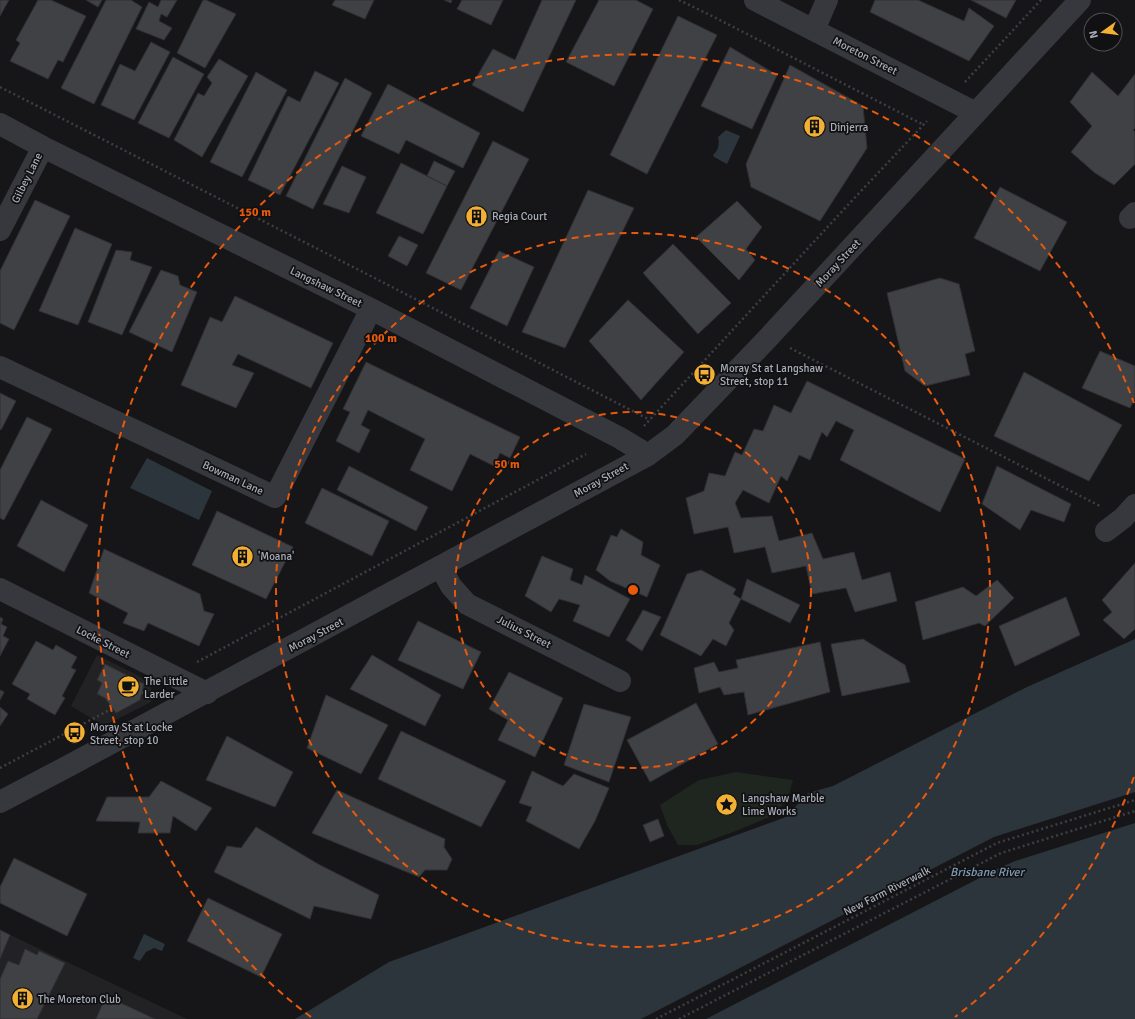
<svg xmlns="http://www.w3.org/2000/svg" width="1135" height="1019" font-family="Signika,sans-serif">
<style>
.built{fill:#222225}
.green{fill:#1e261f}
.water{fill:#2c353c}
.pier{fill:#161618}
.building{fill:#404145;stroke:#303034}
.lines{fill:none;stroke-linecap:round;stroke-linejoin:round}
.path{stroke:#3d3f44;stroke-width:2.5;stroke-dasharray:2 3;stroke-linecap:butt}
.minor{stroke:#37383d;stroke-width:22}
.ring{fill:none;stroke:#e8590c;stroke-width:2;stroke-dasharray:7 5}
.labels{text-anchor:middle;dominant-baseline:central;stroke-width:3.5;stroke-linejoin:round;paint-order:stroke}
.street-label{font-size:11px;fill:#a8adb8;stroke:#111113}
.poi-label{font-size:11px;fill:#a8adb8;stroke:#111113;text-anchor:start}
.water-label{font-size:12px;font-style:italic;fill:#7f9bb3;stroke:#111113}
.centre{fill:#e8590c;stroke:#111113;stroke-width:2}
.ring-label{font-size:12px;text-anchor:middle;font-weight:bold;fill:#e8590c;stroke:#111113;stroke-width:3.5;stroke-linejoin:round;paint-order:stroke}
</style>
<rect width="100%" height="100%" fill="#161618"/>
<!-- built -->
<path class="built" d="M97,655l54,27v20l-47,24 -33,-20z
M0,930l187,89h-187z"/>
<!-- green -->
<path class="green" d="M736,772l57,8 -5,18 -14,17 -38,16 -39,14h-19l-11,-20 -7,-20 39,-25z"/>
<!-- water -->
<path class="water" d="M726,130l14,6 -13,28 -13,-7 -1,-2c5,-4 7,-12 5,-18z
M147,458l65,33 -13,29 -69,-32z
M1135,639v380h-840l94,-57 397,-145 22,-24 25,-7 194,-99z
M144,934l21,10 -3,7 -8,-3 -8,4 -6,9 -7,-3z"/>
<!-- pier -->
<path class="pier" d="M1135,792v31l-120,38 -18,8 -291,150h-65l353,-182z"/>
<!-- building -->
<path class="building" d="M0,0h9l-9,16z
M38,0h13l35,16 -23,46 -5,-2 -10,19 -38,-18 10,-18 -4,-3z
M86,0h16l-4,7z
M106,0h25l11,7 -48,97 -33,-16z
M161,0h16l-10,17 -6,-3 -2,7 13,7 -8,12 -28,-11 13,-27 9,5z
M203,0h3l30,14 -31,54 -28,-15z
M335,0h39l-9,19 -33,-14z
M444,0h8l-1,3z
M462,0h41l-12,25 -34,-16z
M542,0h34l-53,112 -51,-27 21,-36 22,11z
M599,0h37l17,9 -39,77 -48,-24z
M875,0h43l46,21 5,-13 25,18 -25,35 -99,-49z
M971,0h45l-10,18z
M678,16l39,19 -70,139 -37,-19z
M151,42l19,10 -36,68 -33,-15 19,-41 15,7z
M730,47l47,28 -25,54 -51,-23z
M173,57l31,17 -35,64 -31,-15z
M219,59l29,17 -46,81 -28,-17 24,-47 6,3 8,-13 -5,-6z
M790,65l73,41 4,42 -47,73 -69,-34 -5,-23z
M315,71l24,12 -59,112 -32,-15 40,-84 12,6z
M256,72l31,18 -45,87 -32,-15z
M1092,72l26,24 17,-22v54l-2,2 2,2v32l-21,21 -19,-12 -24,-21 21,-26 -22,-24z
M345,78l27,15 -59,116 -27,-13z
M388,84l92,49 -17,35 -57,-28 -7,14 -38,-18z
M493,141l36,18 -68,131 -35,-17z
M434,161l21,10 -8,15 -20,-10z
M401,163l46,23 -24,48 -47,-21z
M342,166l24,11 -17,36 -26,-9z
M1000,187l67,35 -27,49 -66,-33z
M588,190l46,18 -69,140 -43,-16z
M35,200l35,16 -56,114 -14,-7v-52z
M737,201l25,26 -16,22 9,11 -16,20 -43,-43z
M75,228l37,16 -34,81 -39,-14z
M399,236l19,9 -11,21 -19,-10z
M673,244l58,59 -33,31 -55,-61z
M116,250l16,2 -2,8 22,7 -30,68 -34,-13z
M499,251l35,16 -27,59 -37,-18z
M161,270l17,6 2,9 17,7 -25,60 -43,-20z
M940,278l19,6 16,67 -10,3 5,21 -45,11 -20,-15 -18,-78z
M235,296l98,47 -22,45 -73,-34 -6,11 22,8 -18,35 -55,-23 29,-68 12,5z
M628,300l56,52 -43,48 -52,-59z
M1100,351l35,15v32l-5,10 -48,-20z
M366,362l154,75 -10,21 -10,-5 -6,13 -24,-12 -18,37 -42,-21 15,-31 -57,-29 -7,15 9,5 -11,23 -23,-12 14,-29 -7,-3z
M1024,372l98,53 -33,56 -95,-45z
M807,381l158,78 -25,53 -100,-52 14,-30 -18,-9 -9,16 -5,-5 -12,28 -11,-5 -12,26 -6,-5 -12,27 -26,-13 -8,13 6,15 31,-2 7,25 33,-8 11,26 31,-7 8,28 28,-8 7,29 -42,11 -9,-24 -34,6 -6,-28 -34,7 -7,-26 -31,6 -6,-26 -34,7 -8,-36 18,-7 5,-18 16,3 10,-24 7,3 12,-26 9,2 11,-26 17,8z
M0,393l16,8 -15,29 -1,-1z
M27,417l25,12 -48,91 -4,-2v-48z
M349,466l79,41 -12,24 -79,-41z
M997,466l74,38 -7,18 -33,-12 -11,20 -38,-26z
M322,488l67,33 -17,35 -67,-33z
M41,500l47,25 -24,47 -47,-26z
M217,511l76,36 -27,52 -74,-34z
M621,529l22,13 -2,13 19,10 -13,32 -37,-16 -14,-11 15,-35 6,2z
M104,549l96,45 4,17 10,3 -15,32 -51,-23 -4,8 -21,-8 5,-10 -39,-20z
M542,556l31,13 -3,11 12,5 3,-10 45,24 -21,38 -36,-16 7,-16 -21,-6 -8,13 -26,-16z
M1135,563v66l-11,10 -21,-19 9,-8 -10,-12z
M701,570l35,19 -3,5 8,5 -12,24 5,7 -8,16 -13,-7 -12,17 -41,-21 27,-61z
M747,579l53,26 -10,18 -49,-24z
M997,580l17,18 -29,28 -6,-3 -56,17 -8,-38 48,-15 13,9z
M1066,597l14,38 -65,31 -16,-40z
M643,610l18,7 -19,34 -16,-11z
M0,617l3,2 -2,5 6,3 -4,9 6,3 -9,17z
M418,621l63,31 -18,37 -65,-29z
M863,639l42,26 5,17 -68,14 -11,-52z
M36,641l17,9 3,-5 21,12 -6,11 5,2 -14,26 3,2 -10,17 -28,-16 3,-5 -18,-10z
M820,642l10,50 -82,23 -4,-23 -20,3 -4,-8 -21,6 -5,-25 20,-6 5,10 19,-4 -2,-8z
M372,655l69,40 -16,31 -75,-37z
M105,664l39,20 -4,16 -24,13 -11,-15 -8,-4 5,-11 -5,-3z
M509,672l54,26 -28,59 -37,-17 10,-20 -19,-11z
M0,690l4,2 -4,8z
M326,695l62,30 -27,49 -54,-26z
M696,703l22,41 -68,38 -23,-42z
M584,704l47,13 -22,65 -45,-17z
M0,707l8,7 -8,12z
M401,731l105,50 -25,46 -103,-48z
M227,736l66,36 -18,35 -69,-27z
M532,771l31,15 11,-12 35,14 -14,33 -16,28 -53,-28 6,-14 -13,-4z
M161,781l51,27 -16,23 -23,-15 -3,17h-32l2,-11 -44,-1 11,-24h42z
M337,790l108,49 -1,8 8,12 -5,11h-22l-6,7 -107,-44z
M658,819l6,17 -14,6 -7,-17z
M256,827l62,37 61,31 -8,24 -57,-13 -4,13 -96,-47 13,-26 14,2z
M14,858l73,36 -20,42 -67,-33v-16z
M208,898l74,36 -21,43 -74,-36z
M0,930l10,5 -10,24z
M25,949l12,6 2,-4 26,12 -28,56h-37v-40l8,-18 11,4z
M106,996l49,23h-59z"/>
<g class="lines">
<!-- path -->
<path class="path" d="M679,0l31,15 214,110
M965,82l76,-82
M0,87l357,182 293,151
M790,348l310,158
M644,426l202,-219 81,-86
M197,662l389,-208
M0,768l149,-79
M656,1019l341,-176 138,-43
M679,1019l322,-166 134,-42"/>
<!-- minor -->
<path class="minor" d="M755,0l221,113
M814,30l13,-30
M0,124l43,23 328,162 249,129 28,17
M1130,218l5,-5
M0,230l43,-83
M0,367l275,130 96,-188
M1106,531l17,-13 12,-13
M441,568l10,18 16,18 153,77
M0,589l207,104
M0,802c217,-114 433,-230 648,-347l27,-20 94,-98 311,-337"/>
</g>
<!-- distance rings -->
<g class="ring">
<circle cx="633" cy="590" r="178"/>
<circle cx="633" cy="590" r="357"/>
<path d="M1134 777A535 535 0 0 1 955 1017M311 1017A535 535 0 1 1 1134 403"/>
</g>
<!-- icons -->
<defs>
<symbol id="building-disc" viewBox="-11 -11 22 22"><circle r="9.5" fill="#f2b134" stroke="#111113"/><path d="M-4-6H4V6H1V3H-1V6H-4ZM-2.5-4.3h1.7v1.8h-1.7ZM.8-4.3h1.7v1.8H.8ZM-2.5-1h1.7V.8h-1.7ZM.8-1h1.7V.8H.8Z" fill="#111"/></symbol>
<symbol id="bus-disc" viewBox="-11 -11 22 22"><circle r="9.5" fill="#f2b134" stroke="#111113"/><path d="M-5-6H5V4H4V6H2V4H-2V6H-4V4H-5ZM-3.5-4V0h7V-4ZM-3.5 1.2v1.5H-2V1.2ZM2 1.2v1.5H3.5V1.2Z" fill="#111"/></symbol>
<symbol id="cafe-disc" viewBox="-11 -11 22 22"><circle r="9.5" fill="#f2b134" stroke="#111113"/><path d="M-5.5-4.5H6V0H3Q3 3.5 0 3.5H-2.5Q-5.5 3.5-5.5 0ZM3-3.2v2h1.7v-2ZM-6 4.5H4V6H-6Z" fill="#111"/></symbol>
<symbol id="sight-disc" viewBox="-11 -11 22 22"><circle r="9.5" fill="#f2b134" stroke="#111113"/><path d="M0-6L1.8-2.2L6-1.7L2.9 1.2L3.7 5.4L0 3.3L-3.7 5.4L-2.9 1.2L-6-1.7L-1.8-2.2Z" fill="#111"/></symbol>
</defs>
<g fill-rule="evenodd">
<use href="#building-disc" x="802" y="114" width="25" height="25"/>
<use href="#building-disc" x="464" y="204" width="25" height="25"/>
<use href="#bus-disc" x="692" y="362" width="25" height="25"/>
<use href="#building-disc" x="230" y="544" width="25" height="25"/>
<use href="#cafe-disc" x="116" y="674" width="25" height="25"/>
<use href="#bus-disc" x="62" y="720" width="25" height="25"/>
<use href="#sight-disc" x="714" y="792" width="25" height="25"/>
<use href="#building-disc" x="10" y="986" width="25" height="25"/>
</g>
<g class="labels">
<!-- street labels -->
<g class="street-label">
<text transform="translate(865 56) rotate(27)">Moreton Street</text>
<text transform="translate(27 178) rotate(-63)">Gilbey Lane</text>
<text transform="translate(838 263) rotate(-47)">Moray Street</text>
<text transform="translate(326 287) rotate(26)">Langshaw Street</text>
<text transform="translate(233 478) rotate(25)">Bowman Lane</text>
<text transform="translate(601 480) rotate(-29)">Moray Street</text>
<text transform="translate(524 632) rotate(27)">Julius Street</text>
<text transform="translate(316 635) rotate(-28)">Moray Street</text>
<text transform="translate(103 642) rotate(27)">Locke Street</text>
<text transform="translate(887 891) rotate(-27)">New Farm Riverwalk</text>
</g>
<!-- poi labels -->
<g class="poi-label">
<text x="830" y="127">Dinjerra</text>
<text x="492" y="216">Regia Court</text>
<text x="720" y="368">Moray St at Langshaw<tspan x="720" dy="13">Street, stop 11</tspan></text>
<text x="258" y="556">'Moana'</text>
<text x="144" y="681">The Little<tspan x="144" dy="13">Larder</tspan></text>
<text x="90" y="727">Moray St at Locke<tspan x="90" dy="13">Street, stop 10</tspan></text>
<text x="742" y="798">Langshaw Marble<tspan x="742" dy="13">Lime Works</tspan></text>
<text x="38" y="999">The Moreton Club</text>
</g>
<!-- water labels -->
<g class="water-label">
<text x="987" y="872">Brisbane River</text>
</g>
</g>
<circle cx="633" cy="590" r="6" class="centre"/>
<g class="ring-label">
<text x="255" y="216">150 m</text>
<text x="381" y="342">100 m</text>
<text x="507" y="468">50 m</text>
</g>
<!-- north arrow -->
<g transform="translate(1103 32) rotate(256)"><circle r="19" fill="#111113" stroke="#4d4f55"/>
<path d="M0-3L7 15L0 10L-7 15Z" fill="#f2b134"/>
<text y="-6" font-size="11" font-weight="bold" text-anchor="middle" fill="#a8adb8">N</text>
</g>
</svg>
